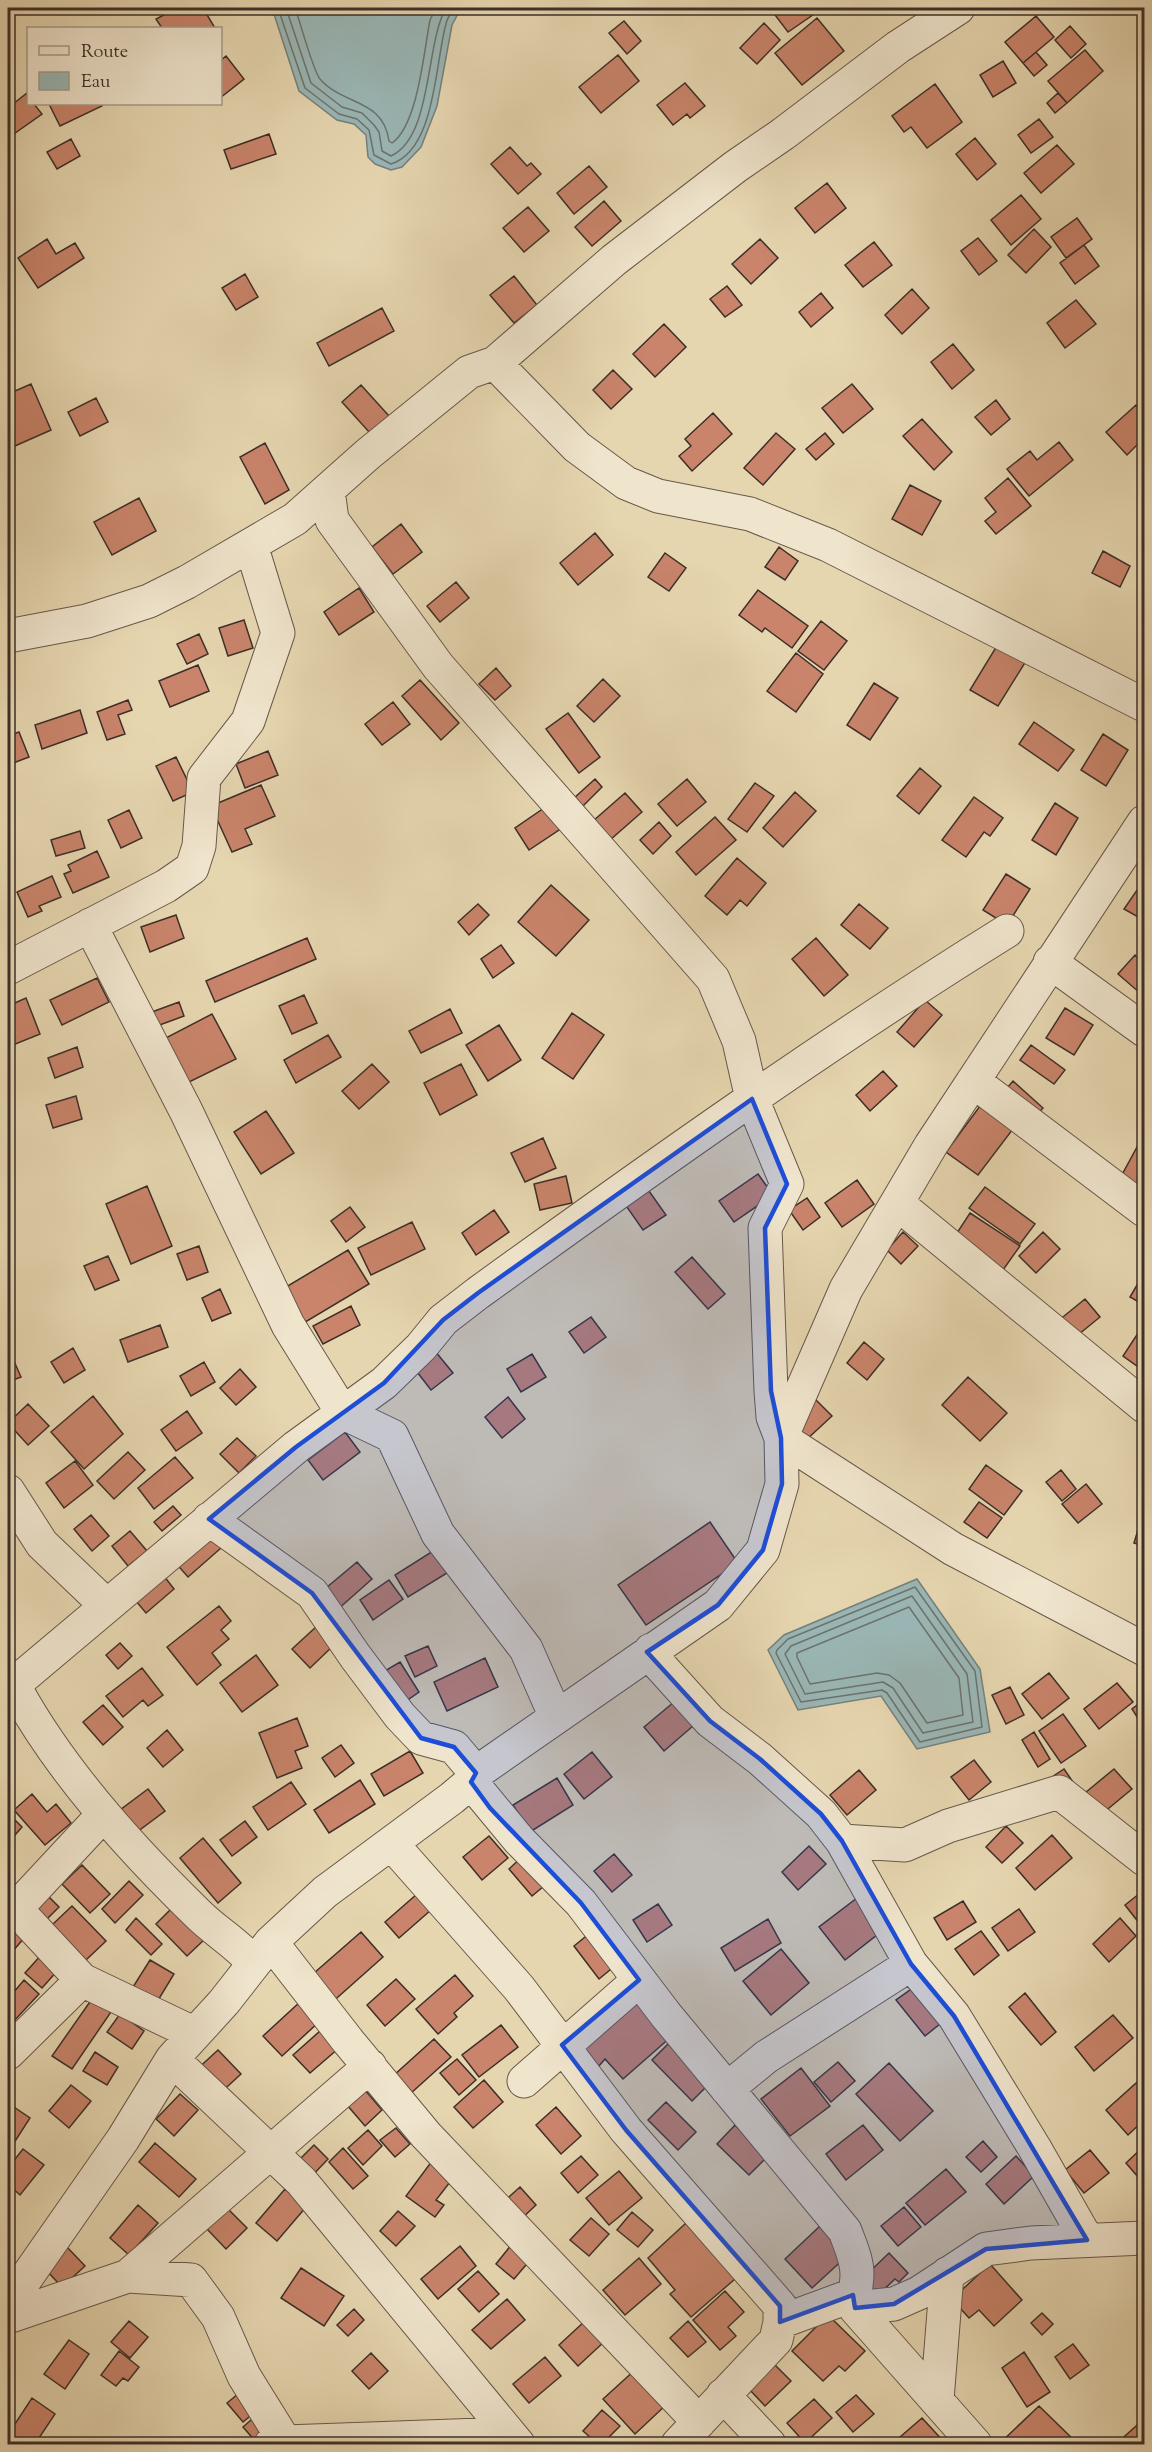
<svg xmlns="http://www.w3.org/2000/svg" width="1152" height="2452" font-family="'Sorts Mill Goudy',serif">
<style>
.water{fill:#9ab7b6;stroke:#75817d;stroke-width:1.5}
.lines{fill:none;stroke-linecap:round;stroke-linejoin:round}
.shore{stroke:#6c736f;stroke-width:1.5}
.building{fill:#c9846b;stroke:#3d2f28;stroke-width:1.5}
.minor-casing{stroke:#67594a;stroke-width:35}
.minor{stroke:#efe4cc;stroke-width:33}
.marked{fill:#1d4ed8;fill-opacity:0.2;stroke:#1d4ed8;stroke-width:4.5;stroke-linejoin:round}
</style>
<rect width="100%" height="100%" fill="#e6d6b0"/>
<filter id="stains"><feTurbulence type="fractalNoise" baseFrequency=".00333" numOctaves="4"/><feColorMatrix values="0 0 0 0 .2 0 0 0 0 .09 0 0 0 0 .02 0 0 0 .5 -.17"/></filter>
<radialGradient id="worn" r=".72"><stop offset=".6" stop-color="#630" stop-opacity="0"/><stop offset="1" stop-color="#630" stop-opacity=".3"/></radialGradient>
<!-- water -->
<path class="water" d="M272,8h189l-9,17 -15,81 -16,41 -19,20 -11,3 -16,-6 -7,-7 -2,-22 -12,-11 -17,-4 -38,-29z
M917,1579l63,90 10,63 -73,17 -36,-53 -83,14 -30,-60 16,-15z"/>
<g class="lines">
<!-- shore -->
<path class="shore" d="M278,8l27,80 34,26 18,5 12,11 5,25 17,9c45,-14 44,-102 55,-140 1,-6 5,-11 8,-16
M286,8l25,75 31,24 20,6 12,12 5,7 3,19 9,5c42,-20 34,-112 55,-148
M295,8c5,13 18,63 25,71 23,27 63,19 69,62l3,2c26,-18 32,-93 38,-123l6,-12
M915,1587l60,84 7,56 -62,15 -33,-49 -5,-3 -81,12 -25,-49 1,-3 11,-11z
M912,1596l55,78 6,48 -50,11 -30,-45 -10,-6 -78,12 -20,-40 6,-8z
M909,1607l50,71 4,37 -36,8 -27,-40 -11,-8 -12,-2 -67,11 -13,-27v-4z"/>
</g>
<!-- building -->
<path class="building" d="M177,8h26l12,20h-53l-6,-9z
M777,8h46l-35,24 -16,-21z
M1036,16l18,21 -31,26 -18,-21z
M817,18l27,33 -42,34 -27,-32z
M624,21l17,20 -14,13 -18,-21z
M764,23l16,17 -23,24 -17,-16z
M1070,26l16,18 -15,14 -16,-18z
M1085,50l18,21 -36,32 -19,-22z
M1036,52l11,13 -13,11 -11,-13z
M618,55l21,26 -38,32 -22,-26z
M226,56l18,23 -24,19v-37z
M1003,61l13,22 -23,14 -13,-22z
M685,83l20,23 -15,12 -3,-4 -14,11 -16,-20z
M935,84l27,38 -35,26 -16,-21 -7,5 -12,-16z
M27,93l1,11h6l8,10 -31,22 -3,-6v-22z
M1058,93l9,10 -12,10 -8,-10z
M49,104h52l1,2 -42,20z
M1039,119l14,18 -22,16 -13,-18z
M269,134l7,20 -45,15 -7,-19z
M975,138l21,26 -19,16 -21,-26z
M71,139l9,17 -23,13 -10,-17z
M1057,145l17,19 -33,29 -17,-20z
M510,147l17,19 4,-3 10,11 -23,20 -27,-30z
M589,166l18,21 -33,27 -17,-21z
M827,183l19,25 -31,25 -20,-25z
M1021,195l20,24 -30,26 -20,-25z
M604,201l17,20 -29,25 -17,-19z
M528,207l21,24 -25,21 -21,-24z
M1077,218l15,21 -26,19 -15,-21z
M1034,229l17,18 -25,26 -18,-18z
M978,238l19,23 -18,14 -18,-24z
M47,239l9,15 19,-11 9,15 -46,30 -20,-30z
M760,239l18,19 -27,26 -19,-20z
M874,242l18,23 -29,22 -18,-22z
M1084,245l15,21 -24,18 -15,-21z
M245,274l13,23 -22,13 -14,-22z
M514,276l23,29 -23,18 -24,-28z
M727,286l15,19 -17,12 -15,-18z
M912,289l17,19 -27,26 -17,-19z
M821,293l12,15 -22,19 -12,-15z
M1076,300l20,24 -31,24 -18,-25z
M382,308l12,23 -65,35 -12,-23z
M664,324l22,23 -31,30 -22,-23z
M953,344l21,26 -22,19 -21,-27z
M613,370l19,19 -21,20 -18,-19z
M31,384l20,46 -43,19v-55z
M852,384l21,25 -30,24 -21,-25z
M361,385l28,31 -19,17 -28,-31z
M96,398l12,24 -28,14 -12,-24z
M996,400l14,19 -19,16 -16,-18z
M1136,405l8,9v24l-17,17 -21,-23z
M713,413l19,21 -40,37 -13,-15 12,-10 -6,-7z
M922,419l30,33 -18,18 -31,-34z
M776,433l19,16 -32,36 -19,-17z
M825,433l9,11 -18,16 -10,-11z
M1059,442l14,18 -44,36 -22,-27 23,-18 7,9z
M265,443l24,47 -24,14 -25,-47z
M1008,478l23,28 -35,28 -11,-13 11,-9 -11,-14z
M910,485l31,16 -19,34 -30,-16z
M139,498l17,33 -44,24 -18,-33z
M401,524l21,28 -29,22 -21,-27z
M595,533l18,22 -35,30 -18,-22z
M779,547l19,14 -13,19 -20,-13z
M1103,551l27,15 -10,21 -28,-14z
M665,553l21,15 -17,23 -21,-14z
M456,582l13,16 -29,24 -13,-16z
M359,588l15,24 -35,23 -15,-23z
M758,590l50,36 -16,22 -27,-20 -3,4 -23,-17z
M244,620l9,28 -25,8 -9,-28z
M821,621l26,20 -23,29 -26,-19z
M199,634l9,20 -21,10 -10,-20z
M998,644l28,17 -28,45 -28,-16z
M796,653l27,21 -27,38 -29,-21z
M198,665l11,26 -39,16 -11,-26z
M496,668l15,18 -16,14 -16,-16z
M603,679l17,17 -26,26 -17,-16z
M420,680l39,43 -18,17 -39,-44z
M874,683l24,15 -28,42 -23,-15z
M128,700l4,10 -14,5 7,19 -18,6 -10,-28z
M393,702l17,22 -28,21 -17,-21z
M80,710l7,23 -45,16 -7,-24z
M568,713l32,44 -21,16 -33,-44z
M1034,722l40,28 -16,21 -39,-27z
M19,732l10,25 -21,8v-29z
M1103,734l25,16 -22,36 -25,-16z
M268,751l10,24 -33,13 -9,-24z
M176,757l17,35 -20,9 -17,-35z
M920,768l21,18 -22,28 -22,-18z
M595,779l7,8 -21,21 -8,-9z
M687,779l19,23 -29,24 -19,-22z
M755,783l19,13 -27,36 -19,-13z
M261,785l14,31 -30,13 7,15 -20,8 -21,-46z
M795,792l21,19 -33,36 -20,-19z
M625,793l17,19 -32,28 -17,-19z
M974,797l29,21 -13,18 -6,-4 -18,25 -24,-17z
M1055,803l23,15 -22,37 -24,-15z
M547,806l15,22 -33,22 -14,-22z
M129,810l13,28 -21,10 -13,-28z
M715,817l21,23 -40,35 -20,-23z
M659,822l12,14 -18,18 -13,-14z
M80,831l5,17 -29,8 -5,-16z
M97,851l12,26 -36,16 -9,-19 7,-3 -3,-6z
M737,858l29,25 -19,23 -7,-6 -13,15 -22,-19z
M1006,874l24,15 -23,36 -24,-15z
M52,876l9,21 -22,9 3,5 -14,6 -11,-25z
M1142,883l2,2v27l-4,6 -16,-9z
M551,885l38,35 -33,36 -38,-34z
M478,904l11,11 -20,20 -11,-13z
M859,904l29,24 -18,21 -29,-24z
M176,915l8,23 -34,14 -9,-25z
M307,938l9,21 -101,43 -9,-21z
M816,938l32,37 -24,21 -32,-37z
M501,945l13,18 -21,15 -12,-19z
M1135,955l9,9v23l-4,6 -22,-19z
M97,978l12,24 -47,23 -12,-25z
M304,995l13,28 -25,11 -13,-28z
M26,998l14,36 -32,13v-41z
M925,1000l17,15 -28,32 -17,-15z
M179,1002l5,14 -38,14 -5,-14z
M1065,1008l28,17 -19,30 -28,-17z
M450,1009l12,24 -41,20 -12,-22z
M572,1013l32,22 -31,44 -31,-21z
M212,1014l24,45 -53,26 -23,-44z
M499,1025l22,35 -33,21 -22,-36z
M328,1035l13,22 -45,26 -12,-23z
M1031,1045l34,25 -11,14 -34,-24z
M77,1047l6,20 -28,11 -7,-20z
M372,1064l17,18 -30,27 -17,-18z
M461,1064l16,31 -37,20 -16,-32z
M883,1071l14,15 -27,25 -14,-16z
M1013,1081l30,27 -12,13 -30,-26z
M76,1096l6,23 -29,9 -7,-23z
M983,1102l33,23 -38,50 -32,-23z
M266,1111l28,42 -33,21 -27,-42z
M1143,1136l1,1v62l-27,-15z
M543,1138l13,30 -31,14 -14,-29z
M758,1174l15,21 -39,27 -15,-21z
M566,1176l6,27 -32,7 -6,-26z
M857,1180l17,24 -32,23 -17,-24z
M644,1184l22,31 -23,15 -21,-30z
M147,1186l25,60 -41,18 -25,-60z
M985,1187l50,37 -15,20 -51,-36z
M807,1198l13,19 -17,13 -14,-20z
M350,1207l15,20 -19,15 -15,-21z
M494,1210l15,22 -33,23 -14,-22z
M970,1213l50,33 -17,24 -48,-34z
M412,1222l13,27 -54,26 -13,-27z
M903,1232l15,14 -17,18 -14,-14z
M1043,1232l17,17 -24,24 -17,-17z
M199,1246l9,26 -21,8 -10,-26z
M348,1250l21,34 -67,40 -21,-34z
M108,1256l11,24 -24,10 -11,-24z
M692,1257l33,37 -17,15 -33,-37z
M1144,1273v32l-14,-8z
M220,1289l11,24 -19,8 -10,-23z
M1085,1299l15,18 -27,22 -15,-18z
M351,1306l9,19 -37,19 -10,-18z
M591,1317l15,20 -22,16 -15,-21z
M1144,1324v47l-21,-15z
M160,1325l8,22 -40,15 -8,-22z
M864,1342l20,17 -17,21 -20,-17z
M73,1348l12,22 -21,13 -13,-21z
M435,1351l18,22 -22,17 -17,-22z
M10,1352l11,25 -13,5v-29z
M532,1354l14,23 -25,15 -14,-23z
M204,1362l11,20 -24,14 -11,-20z
M240,1369l16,18 -20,18 -16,-17z
M968,1377l39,36 -27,28 -38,-36z
M93,1396l30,38 -39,35 -33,-37z
M508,1397l17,22 -23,19 -17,-21z
M814,1398l18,18 -27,25 -17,-18z
M28,1404l21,22 -21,19 -20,-22z
M187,1411l15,22 -26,18 -15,-21z
M345,1432l15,20 -37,28 -15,-20z
M237,1438l19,18 -17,17 -19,-19z
M128,1452l17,18 -31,29 -17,-18z
M175,1457l18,21 -39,31 -16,-21z
M75,1461l18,24 -29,23 -18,-25z
M986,1465l36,26 -18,24 -35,-26z
M1061,1470l15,19 -14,12 -16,-19z
M1086,1484l16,20 -24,19 -16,-19z
M979,1502l23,16 -15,20 -23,-16z
M173,1506l8,9 -19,16 -8,-9z
M1144,1510v36l-10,-3z
M91,1515l18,21 -17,15 -18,-22z
M710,1522l28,41 -92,62 -28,-40z
M130,1531l17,20 -19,15 -16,-20z
M207,1532l14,16 -33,29 -14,-16z
M433,1551l14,22 -39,24 -13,-22z
M357,1562l15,17 -36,32 -16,-18z
M160,1571l14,18 -28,24 -15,-18z
M389,1580l14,19 -30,21 -13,-20z
M219,1606l12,15 -10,9 8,9 -17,14 9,12 -24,20 -30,-38z
M317,1626l18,18 -25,24 -18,-19z
M120,1643l12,13 -14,13 -12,-14z
M428,1646l9,20 -22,11 -10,-21z
M256,1655l22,30 -36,27 -22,-29z
M485,1658l13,29 -51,24 -13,-29z
M400,1662l19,30 -20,14 -21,-31z
M142,1668l21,27 -15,11 -5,-6 -20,17 -17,-21z
M1049,1673l20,25 -27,21 -20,-25z
M1117,1683l16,19 -34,27 -15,-20z
M1010,1687l14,28 -18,9 -14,-29z
M1144,1700v28l-12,-19z
M674,1702l19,24 -29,25 -20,-24z
M103,1705l20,22 -20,18 -20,-23z
M1063,1714l23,32 -25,17 -22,-32z
M297,1718l11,28 -13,5 7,17 -25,10 -18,-45z
M167,1730l16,20 -20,17 -16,-19z
M1034,1732l16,27 -12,8 -16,-27z
M341,1745l13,18 -19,14 -13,-19z
M410,1751l13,22 -39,23 -13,-22z
M592,1752l20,25 -28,22 -20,-25z
M974,1760l17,22 -22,18 -18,-23z
M1064,1769l9,13 -12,9 -9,-14z
M1114,1769l18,20 -35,29 -17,-21z
M859,1770l17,20 -29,25 -17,-20z
M557,1778l16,27 -43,27 -17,-27z
M360,1780l15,24 -46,29 -15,-23z
M291,1782l15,22 -38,26 -15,-23z
M148,1789l17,22 -32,24 -17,-22z
M32,1794l15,18 9,-8 15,19 -26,22 -31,-35z
M8,1813l14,14 -14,16z
M245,1821l12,16 -25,19 -12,-16z
M1006,1826l17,17 -21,20 -16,-16z
M1052,1835l20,23 -37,32 -19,-22z
M489,1836l19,22 -26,22 -19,-23z
M203,1838l38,45 -23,20 -38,-45z
M809,1846l17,18 -28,26 -16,-18z
M526,1853l24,28 -18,15 -23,-27z
M614,1854l18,21 -20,17 -18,-21z
M82,1865l28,29 -20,19 -28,-29z
M129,1881l14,14 -28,28 -13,-14z
M1144,1890v30l-4,4 -15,-19z
M417,1894l14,16 -32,28 -14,-16z
M47,1895l12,12 -15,15 -12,-12z
M857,1898l25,33 -37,29 -26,-33z
M963,1901l13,21 -29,18 -13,-22z
M658,1904l14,21 -25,17 -14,-22z
M72,1906l34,35 -20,19 -34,-35z
M174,1906l32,32 -19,18 -31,-32z
M1019,1909l16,23 -27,19 -16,-23z
M136,1918l26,26 -11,11 -25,-25z
M1120,1918l16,18 -27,26 -16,-18z
M768,1919l13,24 -46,28 -14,-23z
M12,1929l12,9 -11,13 -5,-4v-13z
M981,1931l18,24 -25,20 -19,-26z
M361,1932l22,25 -54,48 -23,-25z
M590,1933l26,32 -17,14 -25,-33z
M781,1949l28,34 -38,32 -28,-34z
M42,1954l16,16 -16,18 -17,-15z
M150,1960l24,14 -17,28 -24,-15z
M455,1975l18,21 -19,17 3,4 -19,17 -22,-25z
M396,1979l19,20 -30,27 -18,-21z
M24,1980l15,14 -25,27 -6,-6v-26l5,4z
M917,1985l28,35 -20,16 -29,-36z
M634,1993l38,43 -49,43 -18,-20 -7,8 -20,-24z
M1025,1993l31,39 -15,13 -32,-38z
M94,1996l19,13 -41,60 -20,-13z
M301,2001l19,20 -38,35 -19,-20z
M120,2014l24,17 -12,18 -25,-17z
M1113,2015l20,23 -39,33 -19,-24z
M329,2023l17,19 -36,31 -17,-18z
M501,2025l17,22 -39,30 -17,-22z
M434,2039l17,18 -41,37 -17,-18z
M672,2040l40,41 -20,20 -40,-41z
M218,2050l23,24 -25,23 -23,-24z
M95,2052l23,15 -11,18 -24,-14z
M457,2059l19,21 -17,15 -19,-22z
M838,2062l17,19 -24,21 -17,-20z
M889,2063l44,48 -33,30 -44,-47z
M801,2068l29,38 -40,30 -29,-37z
M1144,2076v44l-16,15 -22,-25z
M484,2080l19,22 -30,26 -19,-21z
M71,2085l20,16 -22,27 -20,-17z
M365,2090l17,20 -17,16 -18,-21z
M180,2094l18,16 -24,26 -18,-17z
M666,2102l30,30 -18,18 -30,-30z
M8,2103l22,15 -20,31 -2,-2z
M556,2107l25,29 -20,18 -25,-29z
M735,2125l32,32 -18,18 -32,-31z
M863,2125l20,25 -37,30 -20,-26z
M396,2128l14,16 -15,13 -15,-17z
M368,2130l14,16 -19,19 -15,-17z
M983,2141l14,16 -16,15 -15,-15z
M155,2143l41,36 -17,18 -40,-35z
M314,2145l14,14 -18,19 -14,-15z
M1144,2146v38l-18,-21z
M343,2148l25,28 -15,13 -24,-27z
M23,2149l21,16 -24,30 -12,-11v-16z
M1090,2150l19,23 -25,20 -19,-23z
M581,2156l17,19 -20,18 -17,-20z
M1016,2156l18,20 -30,28 -18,-20z
M432,2161l22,16 -18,23 8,5 -9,12 -29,-21z
M946,2169l20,23 -41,33 -19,-22z
M619,2171l23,27 -33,27 -23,-27z
M520,2187l16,18 -18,17 -17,-18z
M285,2189l21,18 -29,34 -21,-18z
M138,2205l20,18 -29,32 -19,-17z
M904,2207l17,20 -23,19 -17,-20z
M228,2209l19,19 -21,21 -19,-20z
M398,2211l17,15 -19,20 -16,-15z
M632,2212l21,18 -15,17 -21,-17z
M591,2218l18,16 -20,22 -19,-16z
M686,2223l49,56 -44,38 -21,-23 5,-4 -27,-32z
M820,2226l28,29 -36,33 -27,-29z
M512,2244l19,15 -17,20 -18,-15z
M460,2246l16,20 -38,33 -17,-20z
M67,2247l18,19 -23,21 -17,-18z
M889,2253l19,20 -9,9 -4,-3 -18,17 -16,-16z
M639,2258l22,26 -36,31 -22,-25z
M990,2264l32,36 -28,26 -15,-16 -10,8 -17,-19z
M301,2268l43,28 -20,30 -43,-28z
M478,2271l21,23 -20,18 -21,-23z
M725,2291l19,21 -16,15 8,9 -16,14 -27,-30z
M507,2299l18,21 -34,29 -19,-19z
M354,2309l10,11 -16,16 -11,-11z
M1042,2313l11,11 -11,11 -11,-12z
M828,2315l37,36 -20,20 -6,-5 -16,15 -31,-30z
M586,2320l19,21 -27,25 -19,-21z
M129,2321l19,16 -18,21 -19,-16z
M688,2321l18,21 -18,15 -18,-19z
M69,2340l20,14 -24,35 -21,-15z
M1073,2344l16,21 -19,14 -15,-22z
M119,2351l20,16 -11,14 -5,-3 -7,8 -15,-11z
M1024,2352l26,40 -23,15 -25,-39z
M371,2353l17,18 -19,18 -17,-18z
M545,2357l16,19 -32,27 -16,-19z
M775,2365l16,16 -26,25 -16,-17z
M636,2369l32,34 -33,31 -32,-35z
M244,2389l16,19 -17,14 -16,-19z
M856,2395l18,19 -21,18 -17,-20z
M32,2398l23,16 -20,30h-10l-16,-11z
M814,2399l18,19 -27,25 -18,-20z
M1039,2406l39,38h-79z
M602,2410l18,16 -18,18h-4l-15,-13z
M259,2413l13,15 -16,14 -13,-15z
M922,2418l24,26h-54z
M1144,2419v25h-28z"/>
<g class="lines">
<defs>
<path id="minor" d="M495,363l82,84 49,36 32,13 92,18 78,31 316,160
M328,490l4,30 106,146 275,313 26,62 13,58 35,85 -22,44 6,163 2,26 8,21 172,111 191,100
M8,636l79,-15 62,-20 38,-19 108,-63 73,-65 101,-82 26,-9 119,-103 121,-93 48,-33 115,-87 60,-39
M90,925l96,186 102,214 54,87 50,24 46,98 88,115 30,68
M1050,962l94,68
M8,968l158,-82 26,-18 7,-22 5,-68 44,-57 30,-88 -27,-88
M973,1081l171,129
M898,1204l246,202
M8,1491l34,53 65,62
M209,1519l103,74 43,63 45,60 21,22 33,9 22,26
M651,1650l3,9 56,62 50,38 61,55 21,27 63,4 43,-19 111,-34 85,67
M18,1693c45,81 113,156 180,221 17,17 38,29 55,48
M8,1699l10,-6 1,-13 277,-233 88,-64 37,-36 22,-27 35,-27c173,-125 347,-249 529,-362
M471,1782l48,58 62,63 85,112 179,216c5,14 12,28 12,43 0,13 -4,20 -2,34l120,136
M842,1841l69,123 43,52 80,131 53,93
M391,1843l128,145 107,142 154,176v16l-4,18 -98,104
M15,1908l67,72 111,53
M8,1917l96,-103
M271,1942l77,99 78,94 273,287
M8,2053l74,-73
M172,2059l129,122 217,263
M524,2081l115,-101
M727,2089l39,-32 145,-93
M128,2276l63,4 27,37 26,59 41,66
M8,2304l115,-165 49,-80 52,-57 47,-60 54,-50 127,-94 19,-16 5,-9 242,-168 45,-55 19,-66 -1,-46 65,-149 85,-144 213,-323
M855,2308l39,-4 25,-11 67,-44 45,-6 113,-5
M8,2317l120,-41 242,-210
M780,2322l73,-27
M723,2395l46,49
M937,2400l10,-126
M271,2444l14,-2 224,-8"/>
</defs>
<!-- minor casing -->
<use href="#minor" class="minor-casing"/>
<!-- minor -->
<use href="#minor" class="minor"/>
</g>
<!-- marked area -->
<path class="marked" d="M752,1099l35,85 -22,44 6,163 10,47 1,46 -19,66 -45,55 -71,47 63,69 50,38 61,55 21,27 69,123 43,52 133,224 -101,9 -92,55 -39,4 -2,-13 -73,27v-16l-154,-176 -64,-85 77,-65 -58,-77 -91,-95 -19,-26 5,-9 -22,-26 -33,-9 -109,-145 -103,-74 87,-72 88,-64 59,-63 35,-27z"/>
<!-- margin -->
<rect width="1152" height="2452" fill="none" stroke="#e6d6b0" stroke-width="30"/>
<rect x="9" y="9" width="1134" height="2434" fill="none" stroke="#3d2f28" stroke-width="3"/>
<rect x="15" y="15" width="1122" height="2422" fill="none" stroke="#3d2f28" stroke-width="1.5"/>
<!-- legend -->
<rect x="27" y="27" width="195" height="78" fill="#efe4cc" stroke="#a89c8a" stroke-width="1.5"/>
<rect x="39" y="46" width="30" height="9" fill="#efe4cc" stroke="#a89c8a" stroke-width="1.5"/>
<text x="81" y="57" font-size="18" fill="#3d2f28">Route</text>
<rect x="39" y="72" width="30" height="18" fill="#9ab7b6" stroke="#a89c8a" stroke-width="1.5"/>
<text x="81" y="87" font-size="18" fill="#3d2f28">Eau</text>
<rect width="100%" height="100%" filter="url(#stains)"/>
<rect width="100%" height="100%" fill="url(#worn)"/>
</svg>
